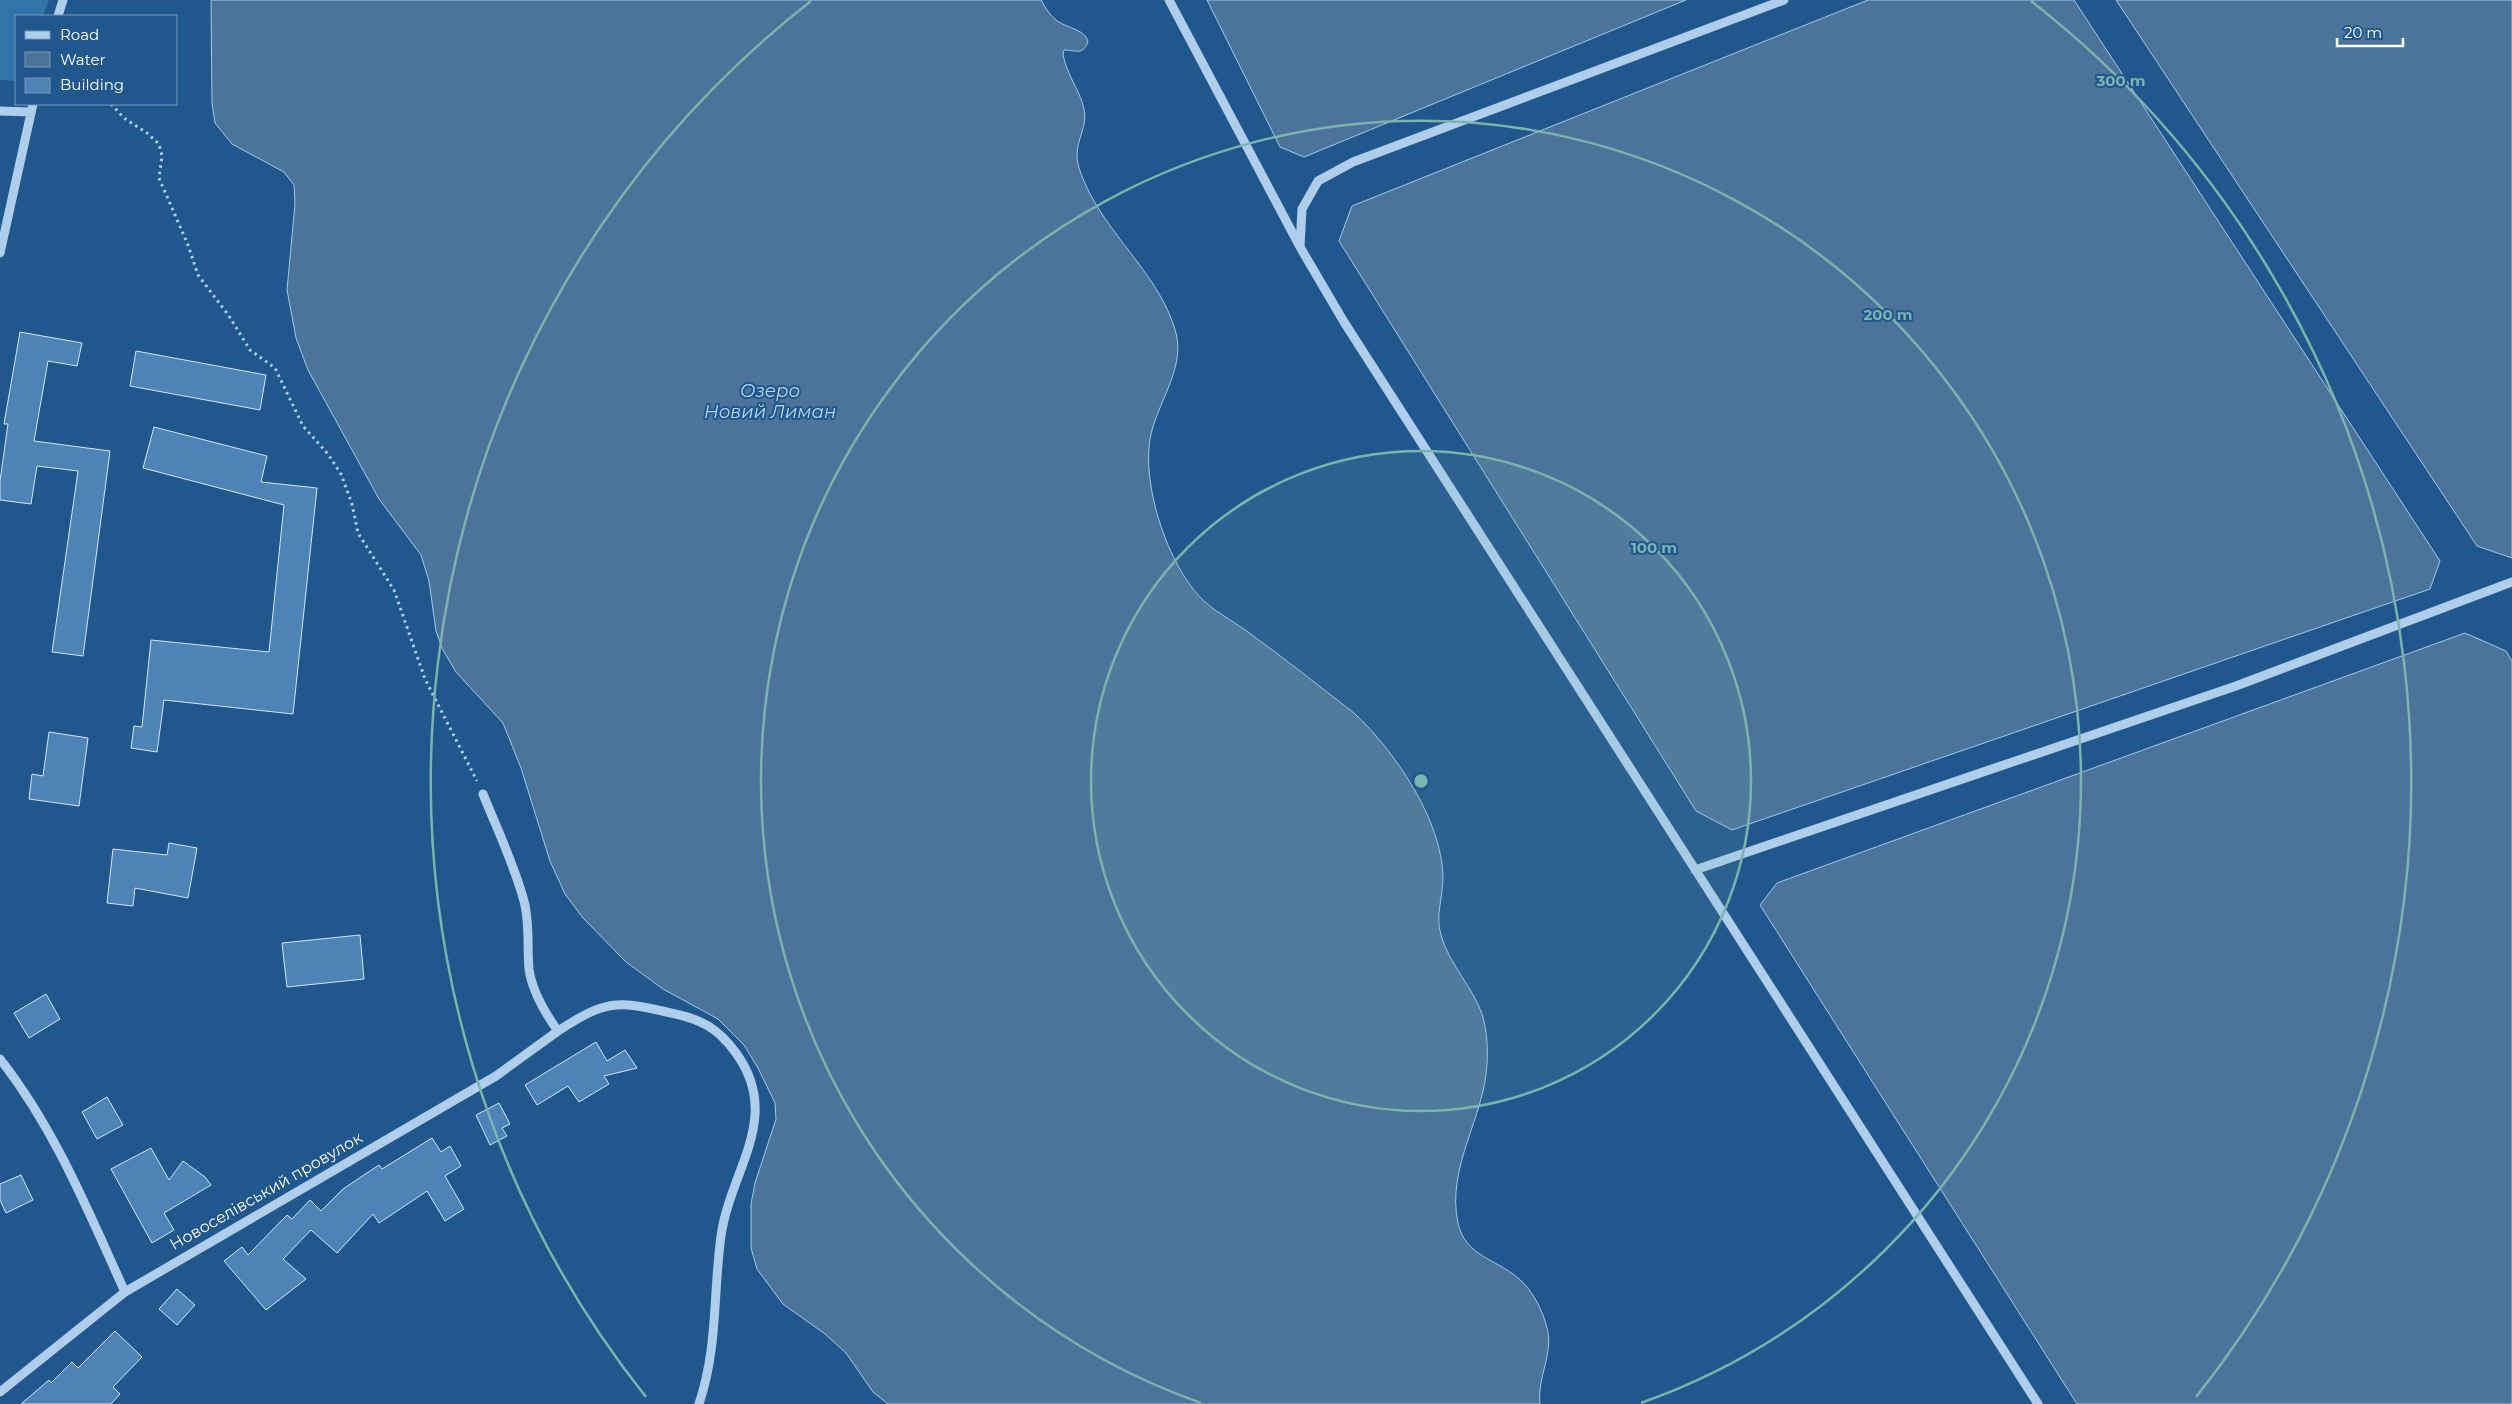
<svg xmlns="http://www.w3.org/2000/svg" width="2512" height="1404" font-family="Montserrat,sans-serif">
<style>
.green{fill:#3472aa}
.water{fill:#4c7399;stroke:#a1caed}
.building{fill:#4d83b6;stroke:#d3e7f9}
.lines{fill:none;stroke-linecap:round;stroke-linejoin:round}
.path{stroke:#aeceec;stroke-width:3;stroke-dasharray:2.5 4;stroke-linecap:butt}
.minor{stroke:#aeceec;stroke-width:9}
.ring{fill:none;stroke:#7bb4af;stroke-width:2.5}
.labels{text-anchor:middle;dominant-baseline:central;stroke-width:4;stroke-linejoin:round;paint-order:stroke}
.street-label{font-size:16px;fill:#fff;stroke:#20578c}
.water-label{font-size:18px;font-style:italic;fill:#bad8f3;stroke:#20578c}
.centre{fill:#7bb4af;stroke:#20578c;stroke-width:2.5}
.ring-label{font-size:15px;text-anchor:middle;font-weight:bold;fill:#7bb4af;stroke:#20578c;stroke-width:4;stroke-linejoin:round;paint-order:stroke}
</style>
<rect width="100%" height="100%" fill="#20578c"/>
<!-- green -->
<path class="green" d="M0,0h49l-6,16h-27v65l-16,-1z"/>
<!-- water -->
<path class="water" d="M211,0h830c5,9 10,17 18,22 9,6 27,8 29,20 -6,14 -11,8 -24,8l-1,4c3,20 17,36 21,55 4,16 -7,30 -7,46 0,13 7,26 12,37 25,49 73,88 87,141 10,39 -24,75 -27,114 -4,46 19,116 51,150 13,14 32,23 48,35 36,26 71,54 106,81 40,37 88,107 89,164 0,20 -8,39 -2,58 8,29 31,51 41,79 5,16 6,34 5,50 -3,55 -41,103 -29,159 7,33 38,36 60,55 14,11 25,33 29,50 7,25 -10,49 -7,76h-652l-15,-12 -27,-39 -21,-19 -42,-30 -26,-35 -6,-21v-44l4,-21 21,-64 -1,-16 -17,-35 -14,-23 -26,-26 -55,-30 -37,-27 -43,-44 -18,-24 -15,-33 -29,-93 -18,-45 -47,-51 -13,-22 -7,-19 -7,-50 -8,-26 -42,-56 -71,-129 -12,-32 -9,-48 8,-86 -1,-19 -10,-13 -52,-28 -17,-21 -3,-20z
M1207,0h479l-382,157 -24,-10z
M1868,0h206l366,561 -10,28 -698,241 -36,-19 -357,-570 13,-35z
M2116,0h396v558l-35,-12z
M2465,633l41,18 6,10v743h-435l-317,-499 17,-22z"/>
<!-- building -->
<path class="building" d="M20,332l62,11 -5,23 -29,-5 -14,80 76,10 -27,205 -31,-4 26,-181 -41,-5 -6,38 -31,-4v-19l8,-57h-4z
M136,351l130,24 -6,35 -130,-24z
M154,427l113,29 -6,26 56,6 -24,226 -129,-14 -7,52 -26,-4 3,-22 8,1 9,-87 118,12 15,-147 -141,-37z
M49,732l39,6 -9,68 -50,-7 3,-25 11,2z
M169,843l28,5 -9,50 -53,-10 -2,18 -26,-3 6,-54 54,6z
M360,935l4,44 -77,8 -5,-44z
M46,994l14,25 -31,19 -15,-25z
M596,1042l11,19 18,-11 12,18 -33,8 5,8 -30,18 -11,-16 -31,19 -12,-20z
M107,1097l16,28 -26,14 -15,-27z
M499,1103l11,21 -8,4 5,8 -17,9 -14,-30z
M432,1138l9,14 9,-6 11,20 -16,10 19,33 -19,12 -18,-30 -48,32 -6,-9 -36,39 -26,-23 -28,29 23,20 -40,31 -42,-49 18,-14 6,8 39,-40 5,4 18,-19 11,11 22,-22 36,-24 3,4z
M151,1148l18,32 14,-19 22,16 6,8 -47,28 10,17 -22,13 -41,-74z
M21,1175l12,25 -27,13 -6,-13v-16z
M177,1289l18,16 -18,20 -18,-16z
M115,1331l27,26 -29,30 7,7 -9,10h-90l28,-24 2,3 21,-21 6,6z"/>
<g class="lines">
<!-- path -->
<path class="path" d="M111,104l13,14 23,15 12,11 3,12 -3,22 29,67 10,30 31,41 21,34 25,18 28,58 25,28 13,20 11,30 6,29 36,57 31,89 52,102"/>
<!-- minor -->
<path class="minor" d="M1169,0l131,247
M1784,0l-431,162 -35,19 -16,28 -2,38 44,75 694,1082
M58,16l5,-16
M0,111l31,1
M0,253l33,-149
M483,794c14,35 31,70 41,107 6,23 3,45 5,68 3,22 16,44 29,62 48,-31 58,-31 113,-18 30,6 47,15 65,40 47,65 -6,117 -15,183 -8,58 -3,111 -22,168
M1695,870l541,-184 276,-104
M0,1059c55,70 88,152 125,233
M0,1392l125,-100 371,-216 62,-45"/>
</g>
<!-- distance rings -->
<circle cx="1421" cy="781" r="330" fill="#7bb4af" fill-opacity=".12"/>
<g class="ring">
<circle cx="1421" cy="781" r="330"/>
<path d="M1201 1403A660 660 0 1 1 1641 1403"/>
<path d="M646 1397A990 990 0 0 1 811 1M2031 1A990 990 0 0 1 2196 1397"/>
</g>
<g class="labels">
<!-- street labels -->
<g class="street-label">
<text transform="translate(266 1191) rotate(-30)">Новоселівський провулок</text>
</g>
<!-- water labels -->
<g class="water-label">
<text x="770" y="391">Озеро<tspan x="770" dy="21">Новий Лиман</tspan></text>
</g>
</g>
<circle cx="1421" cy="781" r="8" class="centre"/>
<g class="ring-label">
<text x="2121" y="86">300 m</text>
<text x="1888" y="320">200 m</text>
<text x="1654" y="553">100 m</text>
</g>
<!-- legend -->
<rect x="15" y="15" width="162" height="90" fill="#20578c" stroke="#799aba"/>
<rect x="25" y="31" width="25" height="8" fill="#aeceec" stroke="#799aba"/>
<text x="60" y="40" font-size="15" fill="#ffffff">Road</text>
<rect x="25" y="52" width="25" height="15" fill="#4c7399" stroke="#799aba"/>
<text x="60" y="65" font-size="15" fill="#ffffff">Water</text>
<rect x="25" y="78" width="25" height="15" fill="#4d83b6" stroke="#799aba"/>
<text x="60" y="90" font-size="15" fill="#ffffff">Building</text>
<!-- scale -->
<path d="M2337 38v8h66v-8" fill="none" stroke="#ffffff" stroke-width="2.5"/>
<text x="2344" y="38" font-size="15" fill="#ffffff" stroke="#20578c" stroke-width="4" paint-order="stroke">20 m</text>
</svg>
